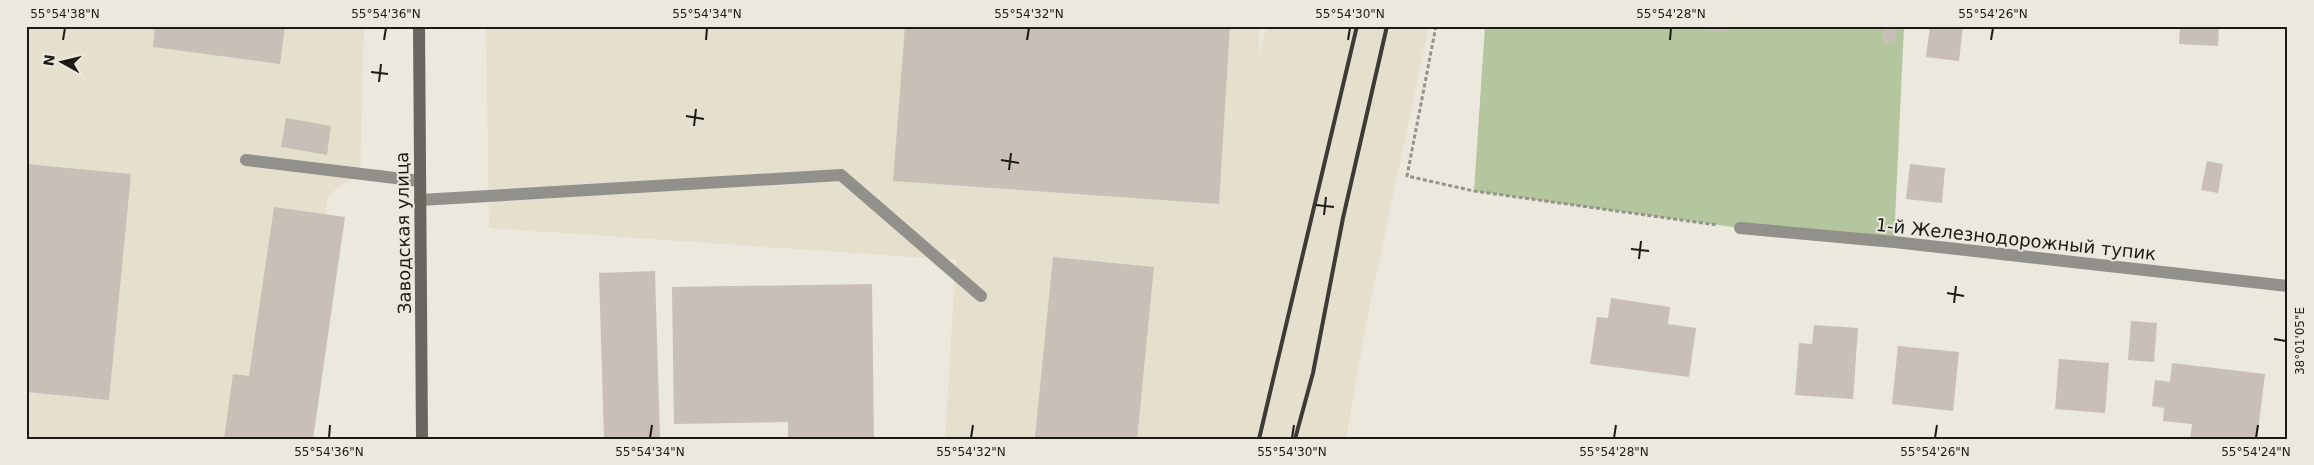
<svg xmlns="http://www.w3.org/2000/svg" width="2314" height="465" font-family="'DejaVu Sans',sans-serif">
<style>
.built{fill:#e4e0cd}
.green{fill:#b3c69e}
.building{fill:#c8bfb7}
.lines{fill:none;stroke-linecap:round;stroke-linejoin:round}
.path{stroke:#95938b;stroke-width:3;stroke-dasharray:4 2.5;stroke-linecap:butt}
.lane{stroke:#91908b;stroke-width:12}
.street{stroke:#91908b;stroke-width:12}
.secondary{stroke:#68665f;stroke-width:12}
.rail{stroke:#3c3b35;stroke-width:4}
.ticks{fill:none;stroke:#1b1a16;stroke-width:2}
.labels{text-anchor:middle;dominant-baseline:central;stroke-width:4;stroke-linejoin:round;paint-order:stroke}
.street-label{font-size:18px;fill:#1b1a16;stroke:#ebe8dd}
.neatline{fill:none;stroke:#1b1a16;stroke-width:2}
.ticks-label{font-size:12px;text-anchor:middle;fill:#1b1a16}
</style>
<rect width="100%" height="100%" fill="#ebe8dd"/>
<!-- built -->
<path class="built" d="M26,26h338l-4,147 -32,22 -38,244h-264z
M486,26h773v28l8,-28h162l-62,293 -21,120h-401l11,-179 -467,-32z"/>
<!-- green -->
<path class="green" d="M1485,26h419l-10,216 -154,-14 -266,-37z"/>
<!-- building -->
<path class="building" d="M155,26h130l-5,38 -127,-17z
M905,26h325l-11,178 -326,-23z
M1700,26h31l-1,6 -30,-2z
M1884,26h12l-1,18h-12z
M1930,26h33l-4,35 -33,-4z
M2180,26h39l-1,20 -39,-2z
M286,118l45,8 -4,29 -46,-8z
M2207,161l16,3 -5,29 -17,-3z
M26,164l105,10 -22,226 -83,-8z
M1910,164l35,4 -3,35 -36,-4z
M274,207l71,10 -32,222h-89l9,-65 16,2z
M1053,257l101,10 -17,172h-80l-22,-2z
M655,271l5,168h-56l-5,-166z
M872,284l2,155h-86v-17l-114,2 -2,-137z
M1611,298l59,9 -2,17 28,4 -7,49 -99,-13 7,-47 11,1z
M2131,321l26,2 -3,39 -26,-2z
M1814,325l44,3 -5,71 -58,-4 4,-52 13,1z
M1898,346l61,6 -6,59 -61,-7z
M2059,359l50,4 -4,50 -50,-4z
M2172,363l93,11 -8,65h-67l2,-15 -29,-3 1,-13 -12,-2 3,-26 15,2z"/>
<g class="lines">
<!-- path -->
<path class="path" d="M1436,26l-29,150 67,15 243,34"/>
<!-- lane -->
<path class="lane" d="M246,160l174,21
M420,200l421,-25 140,121"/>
<!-- street -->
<path class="street" d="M1740,228l154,14 394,44"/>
<!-- secondary -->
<path class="secondary" d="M419,26l3,413"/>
<!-- rail -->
<path class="rail" d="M1259,439l98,-413
M1295,439l18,-66 30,-155 44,-192"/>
</g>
<!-- ticks -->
<path class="ticks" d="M63,40l2,-12M384,40l2,-12M706,40l1,-12M1027,40l2,-12M1348,40l2,-12M1670,40l1,-12M1991,40l2,-12M371,72l17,2M379,82l2,-18M686,116l18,3M694,126l2,-17M1001,160l18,3M1009,170l2,-17M1316,205l18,2M1324,215l2,-18M1631,249l18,2M1639,259l2,-18M1947,293l17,3M1954,303l2,-17M2274,339l12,2M329,438l1,-13M650,438l2,-13M971,438l2,-13M1292,438l2,-13M1614,438l2,-13M1935,438l2,-13M2256,438l2,-13"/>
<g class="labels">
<!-- street labels -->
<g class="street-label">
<text transform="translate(403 233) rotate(-91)">Заводская улица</text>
<text transform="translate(2016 239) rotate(6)">1-й Железнодорожный тупик</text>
</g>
</g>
<!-- border -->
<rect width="2314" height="465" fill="none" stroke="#ebe8dd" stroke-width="55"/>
<!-- north arrow -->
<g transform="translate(62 62) rotate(278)" stroke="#ebe8dd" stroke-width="4" paint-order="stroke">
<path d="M0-4L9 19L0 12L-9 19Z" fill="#1b1a16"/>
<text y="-8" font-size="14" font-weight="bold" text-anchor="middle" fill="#1b1a16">N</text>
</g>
<rect x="28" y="28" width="2258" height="410" class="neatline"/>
<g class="ticks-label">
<text x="65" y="18">55°54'38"N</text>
<text x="386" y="18">55°54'36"N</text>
<text x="707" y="18">55°54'34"N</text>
<text x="1029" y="18">55°54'32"N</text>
<text x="1350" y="18">55°54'30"N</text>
<text x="1671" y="18">55°54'28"N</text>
<text x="1993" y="18">55°54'26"N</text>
<text transform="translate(2300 341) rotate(-90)" y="4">38°01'05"E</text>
<text x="329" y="456">55°54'36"N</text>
<text x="650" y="456">55°54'34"N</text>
<text x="971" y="456">55°54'32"N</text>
<text x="1292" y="456">55°54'30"N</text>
<text x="1614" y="456">55°54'28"N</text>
<text x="1935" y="456">55°54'26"N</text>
<text x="2256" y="456">55°54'24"N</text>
</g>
</svg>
